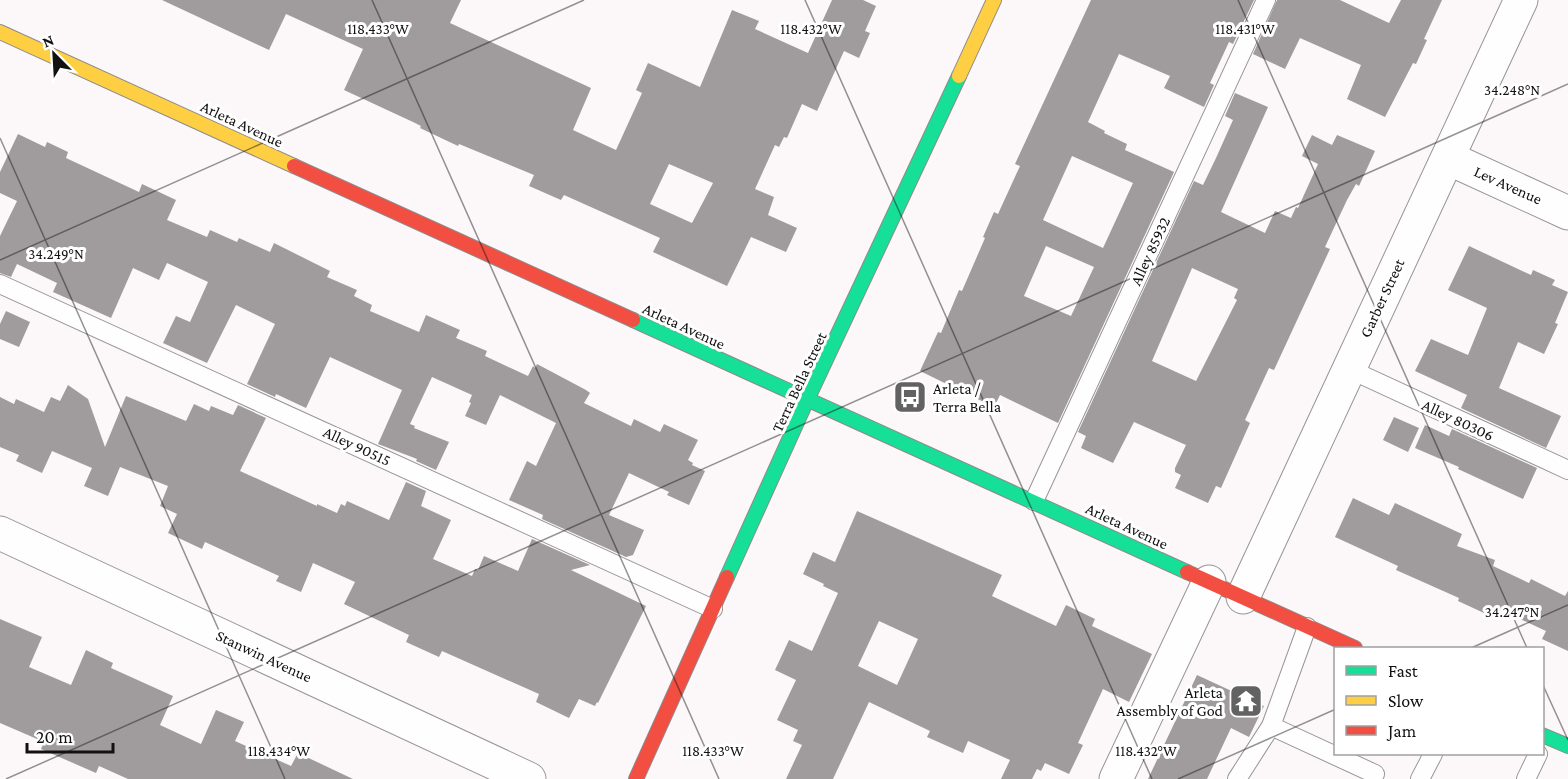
<svg xmlns="http://www.w3.org/2000/svg" width="1568" height="779" font-family="'Crimson Pro',serif">
<style>
.building{fill:#a09c9e;fill-rule:evenodd}
.lines{fill:none;stroke-linecap:round;stroke-linejoin:round}
.lane-casing{stroke:#979595;stroke-width:20}
.street-casing{stroke:#979595;stroke-width:35}
.fast-casing{stroke:#8d8b8c;stroke-width:16}
.slow-casing{stroke:#8d8b8c;stroke-width:16}
.jam-casing{stroke:#8d8b8c;stroke-width:16}
.lane{stroke:#fffefe;stroke-width:18}
.street{stroke:#fffefe;stroke-width:33}
.fast{stroke:#16e098;stroke-width:14}
.slow{stroke:#ffcf43;stroke-width:14}
.jam{stroke:#f24e42;stroke-width:14}
.ticks{fill:none;stroke:#111;stroke-width:1.5;stroke-opacity:0.45}
.labels{text-anchor:middle;dominant-baseline:central;stroke-width:6;stroke-linejoin:round;paint-order:stroke}
.street-label{font-size:16px;fill:#111;stroke:#fff}
.poi-label{font-size:16px;fill:#111;stroke:#fff;text-anchor:start}
.ticks-label{font-size:15px;text-anchor:middle;fill:#111;stroke:#fff;stroke-width:6;stroke-linejoin:round;paint-order:stroke}
</style>
<rect width="100%" height="100%" fill="#fcf7f9"/>
<!-- building -->
<path class="building" d="M162,0h299l-11,23 141,65 -18,42 43,20 26,-57 -6,-3 12,-27 52,24 32,-77 27,11 -4,8 53,24 24,-53h31l13,6 -11,25 5,2 -11,25 -15,-7 -27,60 -15,-7 -15,34 -3,-1 -5,10 -4,-2 -20,44 19,8 -6,18 29,13 -11,24 -35,-15 -24,49 -74,-34 7,-14 -96,-43 -3,5 -32,-14 5,-11 -75,-31 -1,2 -38,-18 1,-2 -8,-4 -69,-32 19,-41 -77,-35 -17,36zM669,164l44,19 -21,40 -42,-19z
M1091,0h163l-21,44 -4,-2 -19,41 4,2 -10,22 -40,-19 6,-12 -51,-22 -31,68 17,9 -1,2 23,11 -2,6 49,22 -116,251 -58,-28 -6,12 -74,-36 18,-39 3,1 18,-43 3,1 23,-53 -2,-1 11,-25 4,2 22,-48 -5,-2zM1072,156l61,27 -30,65 -60,-28zM1046,246l48,21 -23,49 -47,-20z
M1277,0h63l49,23 12,-23h41l-18,39 3,1 -11,24 -3,-1 -28,54 -38,-18 14,-34 -61,-27 -15,31 -32,-15z
M1235,93l33,14 -47,105 44,21 10,-22 16,7 5,-11 2,1 20,-44 -16,-8 10,-21 20,10 5,-10 38,16 -16,35 -3,-2 -9,16 -22,47 5,2 -56,121 -5,-2 -24,52 5,3 -29,65 -5,-2 -8,17 -33,-15 6,-13 -6,-3v-4l11,-23 -52,-23 -21,41 -32,-15 5,-12 -8,-4 116,-251 9,4 13,-27 17,-38 -8,-4zM1192,268l46,21 -4,9 3,2 -41,81 -44,-20z
M18,134l27,13 2,-5 21,10 -2,6 73,34 3,-8 34,16 -9,20 40,17 3,-7 27,12 2,-4 31,14 4,-9 56,28 -3,6 30,13 -3,6 18,9 -2,6 49,21 7,-17 34,15 -4,8 31,13 -2,5 43,20 5,-10 2,2 2,-4 49,26 4,3 -6,10 47,23 3,-7 26,13 4,-8 34,16 -10,20 5,3 -1,2 13,6 -16,34 -22,-10 2,-3 -40,-19 -20,42 35,15 -11,25 -7,2 -84,-38 1,-4 -34,-15 18,-39 9,5 20,-43 -56,-28 -14,30 -21,-9 6,-13 -2,-1 3,-7 -40,-18 -22,47 5,2 -1,2 35,14 -13,28 -20,-9 1,-2 -39,-15 24,-54 -72,-33 -24,51 -30,-14 -1,3 -28,-13 28,-60 -39,-19 -29,58 -44,-20 13,-27 14,6 18,-40 -41,-19 -8,17 -26,-12 -22,50 -58,-26 4,-9 -40,-19 -6,13 -11,-4v-37l17,-35 -17,-8v-21z
M1469,246l62,29 2,-5 22,10 -3,5 16,7 -13,31 3,1 -14,30 -26,-12 -19,46 62,28 -15,32 -85,-40 6,-13 -52,-24 16,-32 37,16 19,-47 -39,-18z
M6,311l24,11 -11,25 -19,-8v-15z
M68,385l20,14 17,48 21,-51 60,25 8,-17 15,7 2,-5 22,9 5,-10 28,13 -26,53 77,35v-2l20,9 4,-9 4,2 2,-5 42,19 17,-38 20,9 -5,15 30,14 -18,39 39,17 3,-7 3,1 6,-14 34,15 14,-32 58,26 -19,5 75,36 -48,97 -1,-1 -2,4 -16,-7 -10,19 -33,-16 3,-8 -97,-43 -3,6 -33,-15 3,-7 -65,-31 11,-22 -42,-19 -12,29 -25,-11 3,-5 -74,-34 -3,7 -34,-16 9,-19 -17,-8 8,-20 -48,-19 -12,29 -24,-10 8,-18 -40,-17 -10,22 -26,-12 3,-6 -19,-8v-50l14,7 2,-5 28,13 7,-15 9,4z
M1394,417l25,11 -11,24 -25,-12z
M1425,425l24,11 3,-7 85,39 -14,31 -65,-30 1,-2 -44,-19z
M1353,498l36,17 6,-12 67,31 -5,12 38,14 -2,6 36,17 2,-4 34,17 3,-5v60l-26,-12 4,-8 -45,-21 -4,9 -39,-18 1,-3 -63,-28 2,-4 -63,-29z
M857,511l145,64 -10,21 64,30 10,-21 29,14 -3,7 60,28 -23,48 -26,-13 -25,54 5,2 -14,29 -24,-11 -4,8 -4,-2 -5,10h-31l9,-19 -42,-19 -5,12 -36,-16 3,-6 -61,-29 -36,77h-47l16,-34 -9,-4 5,-11 -21,-10 19,-40 -21,-10 14,-30 23,11 26,-58 -15,-7 1,-2 -21,-10 10,-22 22,10zM879,621l39,18 -21,46 -39,-19z
M0,619l42,18 -13,30 42,18 15,-35 27,13 -2,5 62,28 -13,29 41,19 15,-34 28,12 -9,19 56,25 7,-13 55,26h-225l-29,-13 -3,7 -55,-24 3,-7 -44,-19z
M1197,675l67,31 -15,31 -18,-9 -24,51h-59z"/>
<g class="lines">
<defs>
<path id="lane" d="M0,284l713,325
M1349,369l219,101
M1034,501l232,-501
M1271,726l104,48
M1237,779l34,-53 36,-99
M1420,779l13,-25
M1526,779l12,-25"/>
<path id="street" d="M1448,158l120,55
M0,533l529,246
M1243,597l278,-597
M1116,779l93,-197"/>
<path id="fast" d="M633,320l554,252
M727,577l80,-177 152,-324
M1542,735l26,11"/>
<path id="slow" d="M0,32l294,134
M959,76l35,-76"/>
<path id="jam" d="M294,166l339,154
M1187,572l168,76
M636,779l91,-202"/>
</defs>
<!-- lane casing -->
<use href="#lane" class="lane-casing"/>
<!-- street casing -->
<use href="#street" class="street-casing"/>
<!-- fast casing -->
<use href="#fast" class="fast-casing"/>
<!-- slow casing -->
<use href="#slow" class="slow-casing"/>
<!-- jam casing -->
<use href="#jam" class="jam-casing"/>
<!-- lane -->
<use href="#lane" class="lane"/>
<!-- street -->
<use href="#street" class="street"/>
<!-- fast -->
<use href="#fast" class="fast"/>
<!-- slow -->
<use href="#slow" class="slow"/>
<!-- jam -->
<use href="#jam" class="jam"/>
</g>
<!-- ticks -->
<path class="ticks" d="M372,0l347,779M805,0l347,779M1238,0l289,648M0,138l285,641M0,260l584,-260M1471,648l97,-43M1542,683l26,57M6,779l1562,-695M1178,779l158,-70"/>
<!-- icons -->
<defs>
<symbol id="bus-square" viewBox="-11 -11 22 22"><rect x="-9" y="-9" width="18" height="18" rx="4" fill="#636262" stroke="#fff"/><path d="M-5-6H5V4H4V6H2V4H-2V6H-4V4H-5ZM-3.5-4V0h7V-4ZM-3.5 1.2v1.5H-2V1.2ZM2 1.2v1.5H3.5V1.2Z" fill="#fff"/></symbol>
<symbol id="temple-square" viewBox="-11 -11 22 22"><rect x="-9" y="-9" width="18" height="18" rx="4" fill="#636262" stroke="#fff"/><path d="M0-6L5-2H3V0L6.5 2.5H4V6H1.5V3h-3V6H-4V2.5H-6.5L-3 0V-2H-5Z" fill="#fff"/></symbol>
</defs>
<g fill-rule="evenodd">
<use href="#bus-square" x="891" y="378" width="38" height="38"/>
<use href="#temple-square" x="1227" y="682" width="38" height="38"/>
</g>
<g class="labels">
<!-- street labels -->
<g class="street-label">
<text transform="translate(242 124) rotate(25)">Arleta Avenue</text>
<text transform="translate(1508 185) rotate(24)">Lev Avenue</text>
<text transform="translate(1150 251) rotate(-65)">Alley 85932</text>
<text transform="translate(1382 298) rotate(-65)">Garber Street</text>
<text transform="translate(684 326) rotate(25)">Arleta Avenue</text>
<text transform="translate(799 382) rotate(-65)">Terra Bella Street</text>
<text transform="translate(1458 420) rotate(25)">Alley 80306</text>
<text transform="translate(357 446) rotate(25)">Alley 90515</text>
<text transform="translate(1127 526) rotate(25)">Arleta Avenue</text>
<text transform="translate(264 656) rotate(25)">Stanwin Avenue</text>
</g>
<!-- poi labels -->
<g class="poi-label">
<text x="933" y="388">Arleta /<tspan x="933" dy="18">Terra Bella</tspan></text>
<text x="1223" y="692" text-anchor="end">Arleta<tspan x="1223" dy="18">Assembly of God</tspan></text>
</g>
</g>
<g class="ticks-label">
<text x="1245" y="34">118.431°W</text>
<text x="378" y="34">118.433°W</text>
<text x="811" y="34">118.432°W</text>
<text x="1512" y="95">34.248°N</text>
<text x="56" y="259">34.249°N</text>
<text x="1512" y="617">34.247°N</text>
<text x="279" y="756">118.434°W</text>
<text x="713" y="756">118.433°W</text>
<text x="1146" y="756">118.432°W</text>
</g>
<!-- legend -->
<rect x="1334" y="647" width="210" height="108" fill="#ffffff" stroke="#a0a0a0" stroke-width="1.5"/>
<rect x="1346" y="666" width="30" height="9" fill="#16e098" stroke="#a0a0a0" stroke-width="1.5"/>
<text x="1388" y="677" font-size="18" fill="#111111">Fast</text>
<rect x="1346" y="696" width="30" height="9" fill="#ffcf43" stroke="#a0a0a0" stroke-width="1.5"/>
<text x="1388" y="707" font-size="18" fill="#111111">Slow</text>
<rect x="1346" y="726" width="30" height="9" fill="#f24e42" stroke="#a0a0a0" stroke-width="1.5"/>
<text x="1388" y="737" font-size="18" fill="#111111">Jam</text>
<!-- north arrow -->
<g transform="translate(54 54) rotate(336)" stroke="#ffffff" stroke-width="4.5" paint-order="stroke">
<path d="M0-4.5L10 22L0 15L-10 22Z" fill="#111111"/>
<text y="-9" font-size="16" font-weight="bold" text-anchor="middle" fill="#111111">N</text>
</g>
<!-- scale -->
<path d="M27 743v9h86v-9" fill="none" stroke="#111111" stroke-width="3"/>
<text x="36" y="743" font-size="18" fill="#111111" stroke="#ffffff" stroke-width="4.5" paint-order="stroke">20 m</text>
</svg>
